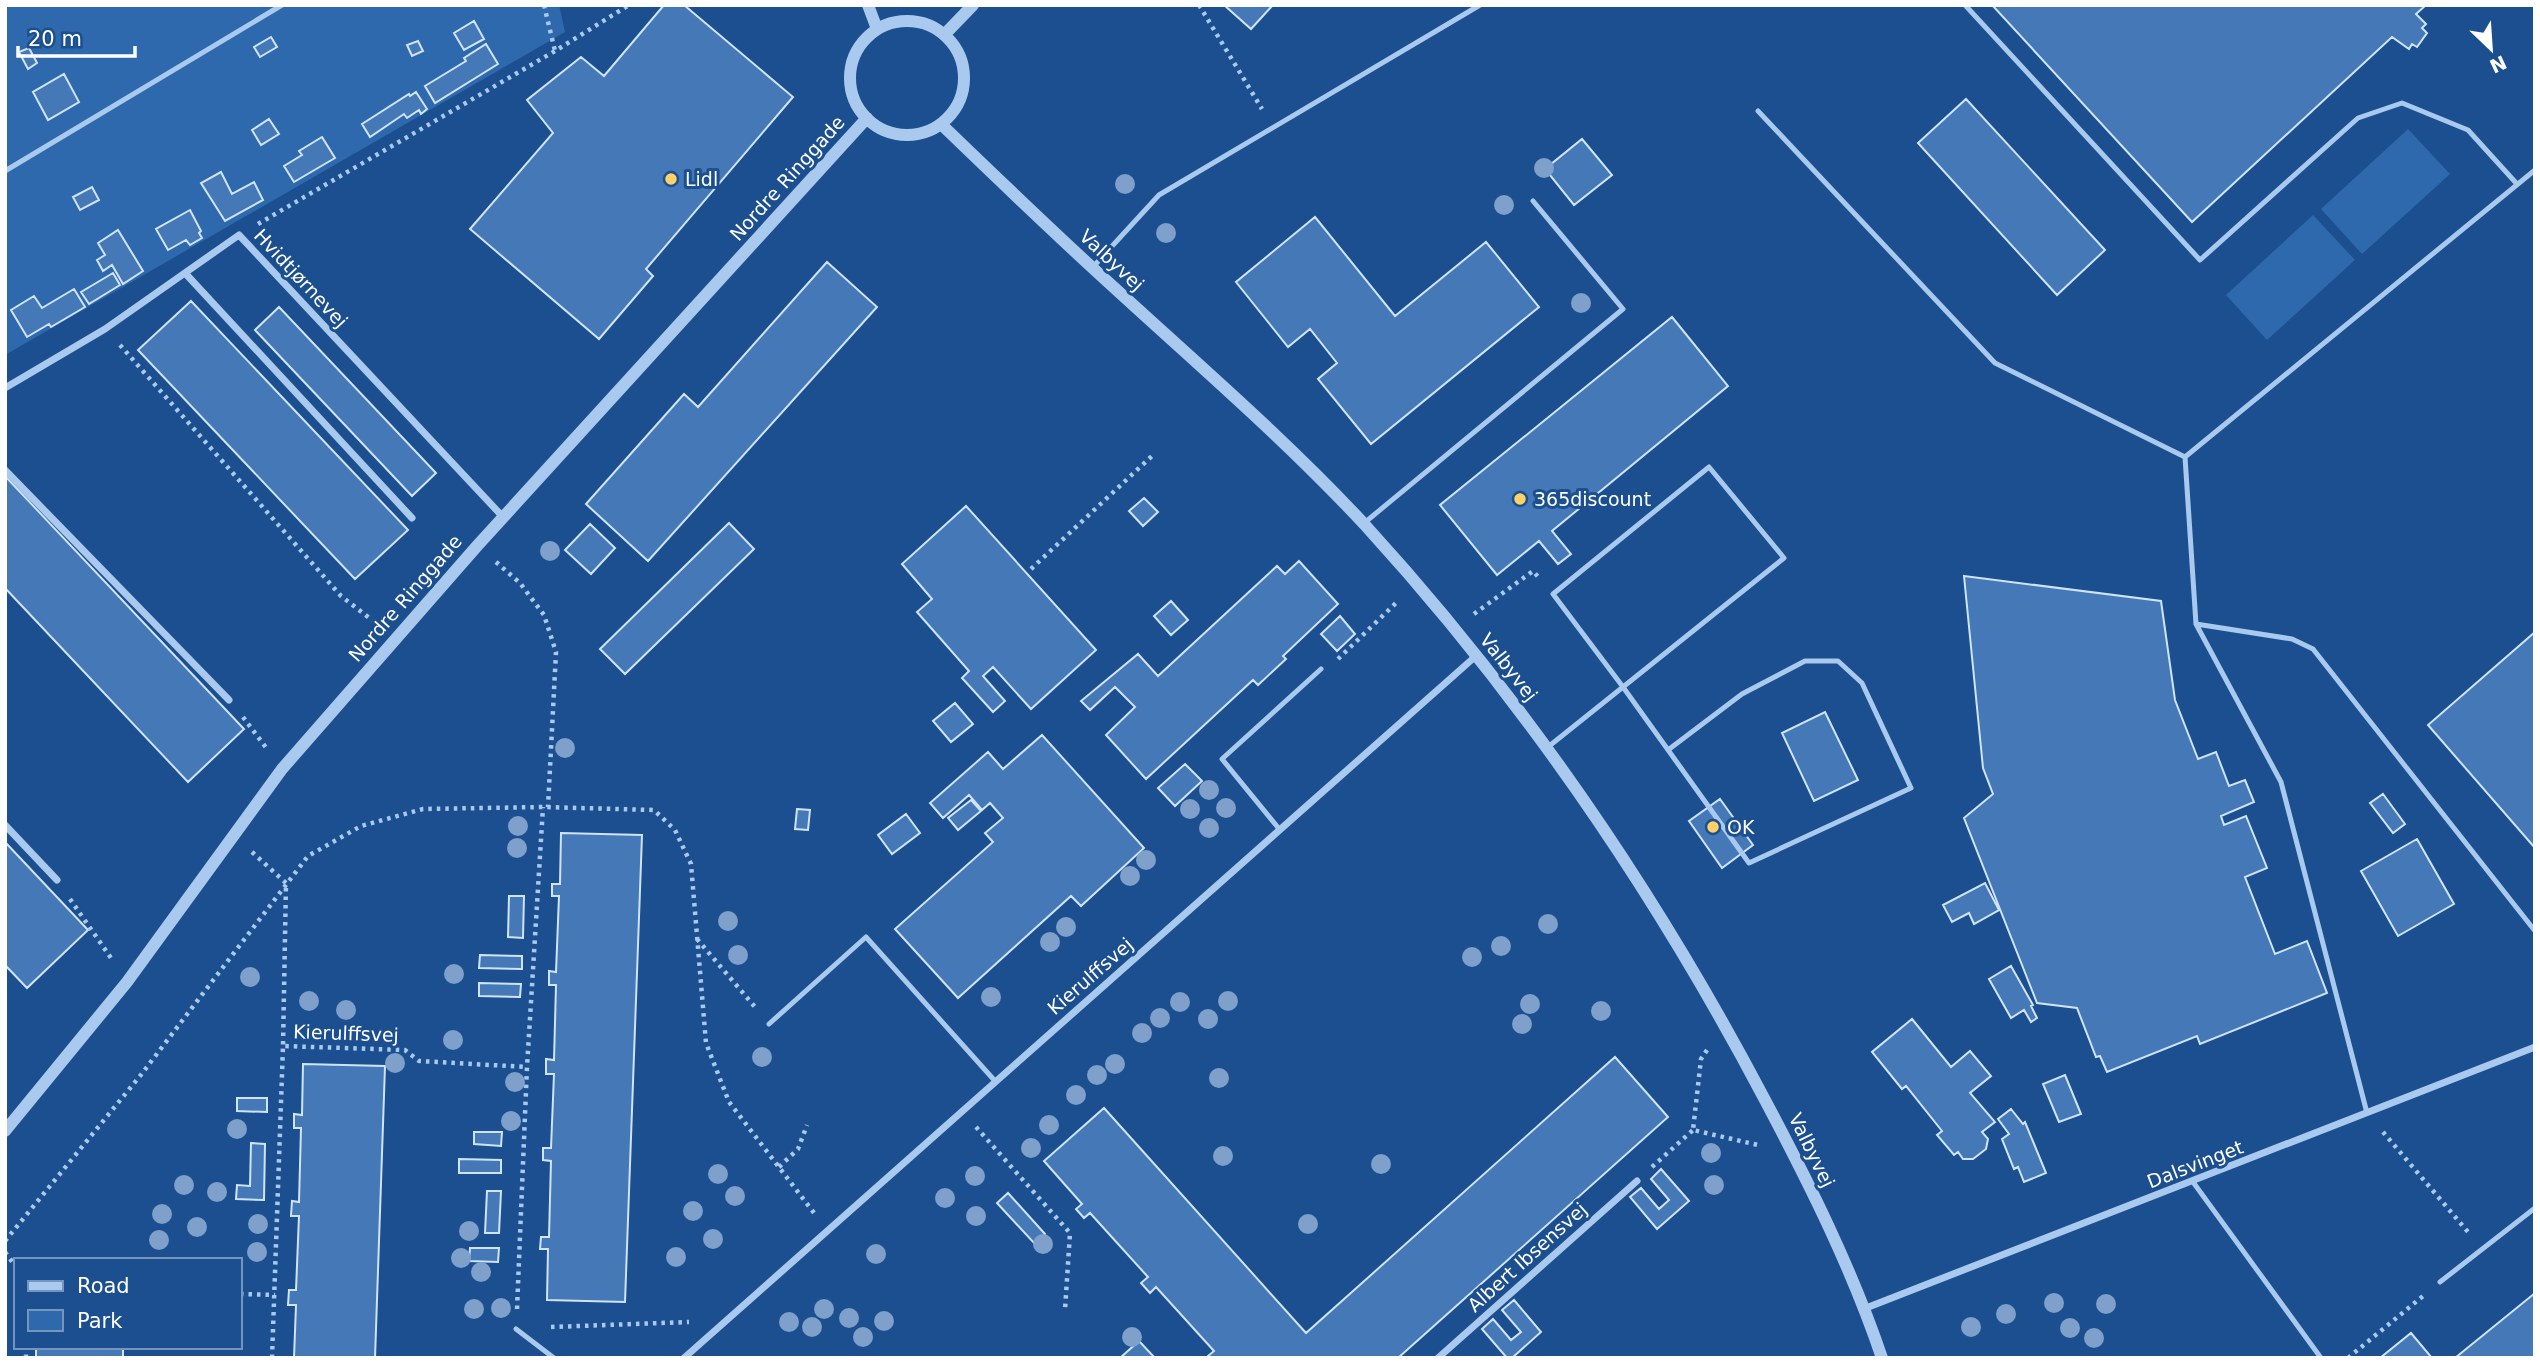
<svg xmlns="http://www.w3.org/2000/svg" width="2540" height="1363" font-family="'DejaVu Sans',sans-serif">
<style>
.green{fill:#2e69ad}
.building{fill:#4478b7;stroke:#cfe3fa;stroke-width:2}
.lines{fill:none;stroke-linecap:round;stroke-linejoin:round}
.path{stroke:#a9c9ee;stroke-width:4.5;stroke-dasharray:3.5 5;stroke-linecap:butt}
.service{stroke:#a9c9ee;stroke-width:5}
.minor{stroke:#a9c9ee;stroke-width:7}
.tertiary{stroke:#a9c9ee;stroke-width:12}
.tree{fill:#7ea0ca}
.poi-dot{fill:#ffd166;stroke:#1b4f8f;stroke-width:2.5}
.labels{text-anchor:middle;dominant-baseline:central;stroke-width:6;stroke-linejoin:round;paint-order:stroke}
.street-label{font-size:19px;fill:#fff;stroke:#1b4f8f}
.poi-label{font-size:19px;fill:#fff;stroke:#1b4f8f;text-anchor:start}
</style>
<rect width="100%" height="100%" fill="#1b4f8f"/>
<!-- green -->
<path class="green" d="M5,5h554l6,27 -560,323z
M2408,129l42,45 -88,80 -41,-45z
M2313,215l42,45 -88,80 -41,-45z"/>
<!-- building -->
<path class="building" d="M664,5h20l109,92 -147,172 7,7 -54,63 -129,-110 83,-96 -26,-33 54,-43 23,19z
M1224,5h49l-22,24z
M1992,5h434l-10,9 10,10 -4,4 5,5 -10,14 -5,-3 -3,5 -17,-12 -200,185z
M474,21l10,18 -20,11 -10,-17z
M271,37l6,10 -17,10 -6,-10z
M418,41l5,10 -11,5 -5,-11z
M486,44l12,20 -63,39 -10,-17 41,-25 -2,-3z
M29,48l8,15 -9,6 -9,-17z
M64,74l15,28 -31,18 -15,-28z
M416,92l11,17 -6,5 -2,-4 -12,8 -3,-4 -34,23 -8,-13 47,-30 1,2z
M1966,99l139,151 -48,45 -139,-152z
M269,119l10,15 -18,11 -9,-15z
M322,137l13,21 -41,24 -10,-16 18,-11 -3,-4z
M1582,139l30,36 -38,30 -29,-36z
M221,172l11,22 22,-12 9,18 -38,21 -24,-38z
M92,187l7,13 -19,10 -7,-13z
M190,210l11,21 -2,2 3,5 -12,7 -4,-5 -18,10 -12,-21z
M1315,217l80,99 91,-74 53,65 -168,137 -53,-65 19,-16 -27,-34 -22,18 -52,-65z
M118,230l25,41 -20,13 -11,-19 -9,6 -6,-11 8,-5 -7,-12z
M827,262l50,45 -229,254 -62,-57 98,-110 14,13z
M113,273l7,12 -31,19 -8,-12z
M74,289l11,18 -34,20 -2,-3 -22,13 -16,-27 23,-14 8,12z
M191,301l217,229 -53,49 -217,-229z
M279,307l157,166 -24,23 -157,-166z
M1672,317l56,69 -176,145 19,23 -13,10 -19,-23 -42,34 -57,-70z
M5,476l239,253 -56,53 -183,-194z
M1144,498l14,14 -15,14 -14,-15z
M966,506l130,144 -65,59 -38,-42 -10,9 22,25 -12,11 -31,-34 7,-7 -52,-59 15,-13 -30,-35z
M729,523l25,26 -129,125 -25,-25z
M590,524l25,24 -24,26 -26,-24z
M1299,561l39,43 -55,52 3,3 -28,26 -5,-5 -107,99 -40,-44 29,-28 -20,-20 -25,23 -9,-9 57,-47 20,22 119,-110 8,8z
M1964,576l197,25 14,99 23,59 18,-7 13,34 16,-6 9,22 -33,14 3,9 22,-9 21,52 -22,9 30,77 32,-13 20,52 -127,51 -3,-8 -90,36 -7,-16 -4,1 -19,-49 -40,-5 -73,-185 29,-24 -10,-26z
M1171,601l17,19 -17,15 -17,-19z
M1340,616l15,18 -18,17 -16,-17z
M2535,632v216l-107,-123z
M955,703l18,21 -22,18 -18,-21z
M1825,712l33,68 -44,21 -32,-68z
M1042,735l102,113 -63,58 -10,-10 -113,102 -63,-69 98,-87 -8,-9 18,-15 -13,-15 -8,7 -13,-15 -26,23 -13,-15 58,-51 15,17z
M1185,764l17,17 -27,25 -17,-18z
M2383,794l22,30 -12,9 -23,-30z
M1720,799l33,46 -31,23 -33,-47z
M971,800l10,11 -23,19 -10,-12z
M797,809l13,1 -2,20 -13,-1z
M906,814l14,19 -28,21 -14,-19z
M561,833l81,2 -17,467 -78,-2 1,-51h-8l1,-12h8l2,-76 -8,-1v-12h8l3,-74h-8v-15l8,1 2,-75h-7v-14l7,1 3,-76h-7v-12h8z
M2417,839l37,65 -56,32 -37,-65z
M5,842l83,88 -61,58 -22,-23z
M1985,883l14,27 -25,14 -5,-11 -17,9 -9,-17z
M509,896h15l-1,42 -15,-1z
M480,955l42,1v13l-43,-1z
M2011,966l22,39 -2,1 6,12 -6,4 -7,-12 -13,8 -22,-39z
M479,983l42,1 -1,13 -41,-1z
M1912,1019l39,48 19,-16 21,25 -21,17 25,29 -13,10 6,7 -2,10 -13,10h-10l-5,-7 -4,3 -17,-20 5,-4 -36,-45 -4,3 -30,-37z
M1615,1057l53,60 -270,241h-189l-1,-2 6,-5 -58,-64 -6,6 -9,-10 7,-6 -58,-64 -6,5 -8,-9 6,-5 -38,-43 60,-53 202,225z
M303,1064l82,2 -10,292h-81l2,-53h-8l1,-15h7l3,-74h-8l1,-15 7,1 2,-74h-7v-14l8,1z
M2065,1075l16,39 -22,8 -16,-38z
M237,1098h30v14l-30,-1z
M2011,1109l12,15 2,-2 21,51 -22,9 -6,-15 -4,2 -12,-30 7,-5 -11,-15z
M474,1132h28l-1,14 -27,-2z
M251,1143l14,1 -1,56 -28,-1 1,-14 13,1z
M459,1159l42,1v13h-42z
M1661,1169l28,32 -32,28 -27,-32 11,-9 18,21 10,-9 -18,-21z
M487,1191h14l-2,42h-14z
M1008,1193l37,41 -11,9 -37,-40z
M470,1248h29l-1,14 -29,-1z
M2535,1293v65h-80z
M1514,1300l27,32 -29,26h-5l-25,-29 11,-10 18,21 10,-8 -19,-22z
M2411,1333l21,25h-52z
M1139,1341l16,17h-35z
M36,1347h87v11l-87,-1z"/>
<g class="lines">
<!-- path -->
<path class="path" d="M544,5l11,46
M1199,5l63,104
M258,224l297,-173 74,-46
M120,345l221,251 36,28
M496,562l24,21 24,32 12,37 -8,155
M1031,569l122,-114
M1474,614l59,-43 6,7
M1338,659l59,-57
M243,717l24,32
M252,852l34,31 -3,163
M70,899l41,59
M697,939l58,68
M1707,1050l-6,9 -8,71 65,15
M976,1127l94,106 -5,77
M2383,1132l85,100
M779,1167l19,-18 9,-24
M1652,1167l41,-37
M5,1241l135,-165 168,-220 53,-30 62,-17 120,-2 111,3 21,20 16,34 15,179 23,59 85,111
M5,1252l11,15
M240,1294l35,1
M517,1309l10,-242 16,-260
M551,1327l138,-5
M26,1358v-11
M272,1358l11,-312 122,4 14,11 108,6
M2348,1358l75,-62"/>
<!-- service -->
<path class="service" d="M1965,5l235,255 158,-142 44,-15 66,27 49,54
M1758,111l237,252 190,94 11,167 96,15 21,10 222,282
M5,171l277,-166
M1092,268l67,-73 321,-190
M2185,457l350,-287
M1363,524l260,-215 -90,-108
M2196,624l85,158 86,331
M1548,747l75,-60 -70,-93 156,-127 75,91 -161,129 126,176 162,-75 -49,-105 -24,-22h-33l-63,33 -74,56
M1280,830l-58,-71 99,-90
M769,1024l97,-87 129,144
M2193,1182l128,176
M2440,1282l95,-74
M516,1329l38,29"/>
<!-- minor -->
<path class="minor" d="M185,273l227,245
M5,388l100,-59 134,-94 264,282
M5,470l224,230
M5,825l52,55
M1866,1308l669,-261
M684,1358l793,-703
M1438,1358l199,-177"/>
<!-- tertiary -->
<path class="tertiary" d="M868,5l9,24
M850 78a57 57 0 1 1 114 0a57 57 0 1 1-114 0Z
M945,34l28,-29
M941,124c59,57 117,113 178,168 83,76 169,150 246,233 158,173 291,368 400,575 44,83 87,169 117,258
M5,1131l122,-149 155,-213 195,-223 390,-428"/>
</g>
<!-- trees -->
<g class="tree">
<circle cx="1544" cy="168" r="10"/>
<circle cx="1125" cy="184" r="10"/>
<circle cx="1504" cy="205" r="10"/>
<circle cx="1166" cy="233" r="10"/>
<circle cx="1581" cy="303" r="10"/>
<circle cx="550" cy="551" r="10"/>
<circle cx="565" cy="748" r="10"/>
<circle cx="1209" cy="790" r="10"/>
<circle cx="1226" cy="808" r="10"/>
<circle cx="1190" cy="809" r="10"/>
<circle cx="518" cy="826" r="10"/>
<circle cx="1209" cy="828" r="10"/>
<circle cx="517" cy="848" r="10"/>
<circle cx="1146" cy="860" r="10"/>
<circle cx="1130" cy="876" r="10"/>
<circle cx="728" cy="921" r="10"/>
<circle cx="1548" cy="924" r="10"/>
<circle cx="1066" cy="927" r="10"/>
<circle cx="1050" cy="942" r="10"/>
<circle cx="1501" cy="946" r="10"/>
<circle cx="738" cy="955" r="10"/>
<circle cx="1472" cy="957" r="10"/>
<circle cx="454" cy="974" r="10"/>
<circle cx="250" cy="977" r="10"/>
<circle cx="991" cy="997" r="10"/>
<circle cx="309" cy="1001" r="10"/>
<circle cx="1228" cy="1001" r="10"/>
<circle cx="1180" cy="1002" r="10"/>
<circle cx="1530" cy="1004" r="10"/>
<circle cx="346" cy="1010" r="10"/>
<circle cx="1601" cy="1011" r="10"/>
<circle cx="1160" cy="1018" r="10"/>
<circle cx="1208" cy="1019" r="10"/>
<circle cx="1522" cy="1024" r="10"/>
<circle cx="1142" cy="1033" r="10"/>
<circle cx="453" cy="1040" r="10"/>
<circle cx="762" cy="1057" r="10"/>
<circle cx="395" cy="1063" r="10"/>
<circle cx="1115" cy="1064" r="10"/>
<circle cx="1097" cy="1075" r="10"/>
<circle cx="1219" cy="1078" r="10"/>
<circle cx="515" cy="1082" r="10"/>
<circle cx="1076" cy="1095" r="10"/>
<circle cx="511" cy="1121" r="10"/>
<circle cx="1049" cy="1125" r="10"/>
<circle cx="237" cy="1129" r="10"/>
<circle cx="1031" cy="1148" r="10"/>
<circle cx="1711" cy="1153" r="10"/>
<circle cx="1223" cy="1156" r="10"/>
<circle cx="1381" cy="1164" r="10"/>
<circle cx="718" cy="1174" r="10"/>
<circle cx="975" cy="1176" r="10"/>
<circle cx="184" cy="1185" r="10"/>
<circle cx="1714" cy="1185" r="10"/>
<circle cx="217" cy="1192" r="10"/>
<circle cx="735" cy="1196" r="10"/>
<circle cx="945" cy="1198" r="10"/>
<circle cx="693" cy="1211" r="10"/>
<circle cx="162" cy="1214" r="10"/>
<circle cx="976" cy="1216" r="10"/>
<circle cx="258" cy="1224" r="10"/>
<circle cx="1308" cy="1224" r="10"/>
<circle cx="197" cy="1227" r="10"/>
<circle cx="469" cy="1231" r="10"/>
<circle cx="713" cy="1239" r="10"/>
<circle cx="159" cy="1240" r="10"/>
<circle cx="1043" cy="1244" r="10"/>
<circle cx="257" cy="1252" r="10"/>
<circle cx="876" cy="1254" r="10"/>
<circle cx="676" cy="1257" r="10"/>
<circle cx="461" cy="1258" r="10"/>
<circle cx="481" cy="1272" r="10"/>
<circle cx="2054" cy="1303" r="10"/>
<circle cx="2106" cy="1304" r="10"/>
<circle cx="501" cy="1308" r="10"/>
<circle cx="474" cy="1309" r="10"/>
<circle cx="824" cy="1309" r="10"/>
<circle cx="2006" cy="1314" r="10"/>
<circle cx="849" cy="1318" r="10"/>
<circle cx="884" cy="1321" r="10"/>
<circle cx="789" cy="1322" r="10"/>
<circle cx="812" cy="1327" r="10"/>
<circle cx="1971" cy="1327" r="10"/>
<circle cx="2070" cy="1328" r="10"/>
<circle cx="863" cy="1337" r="10"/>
<circle cx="1132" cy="1337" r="10"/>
<circle cx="2094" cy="1338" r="10"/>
</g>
<!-- markers -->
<g class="poi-dot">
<circle cx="671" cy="179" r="7"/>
<circle cx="1520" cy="499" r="7"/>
<circle cx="1713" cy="827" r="7"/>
</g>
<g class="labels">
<!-- street labels -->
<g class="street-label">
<text transform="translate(787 178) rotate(-48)">Nordre Ringgade</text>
<text transform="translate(1112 260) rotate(43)">Valbyvej</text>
<text transform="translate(301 278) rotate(47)">Hvidtjørnevej</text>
<text transform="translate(405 598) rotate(-49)">Nordre Ringgade</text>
<text transform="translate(1509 667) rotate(52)">Valbyvej</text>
<text transform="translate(1090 976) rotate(-41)">Kierulffsvej</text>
<text transform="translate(346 1033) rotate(2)">Kierulffsvej</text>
<text transform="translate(1812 1150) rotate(64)">Valbyvej</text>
<text transform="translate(2195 1164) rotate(-21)">Dalsvinget</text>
<text transform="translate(1527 1257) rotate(-42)">Albert Ibsensvej</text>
</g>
<!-- poi labels -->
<g class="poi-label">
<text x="685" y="179">Lidl</text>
<text x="1534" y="499">365discount</text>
<text x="1727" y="827">OK</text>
</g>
</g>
<!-- border -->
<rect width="2540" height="1363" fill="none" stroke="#ffffff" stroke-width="14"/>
<!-- legend -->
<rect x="14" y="1258" width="228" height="91" fill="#1b4f8f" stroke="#7695bc" stroke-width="2"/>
<rect x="28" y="1281" width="35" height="10" fill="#a9c9ee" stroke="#7695bc" stroke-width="2"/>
<text x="77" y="1293" font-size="21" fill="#ffffff">Road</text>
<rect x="28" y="1310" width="35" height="21" fill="#2e69ad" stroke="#7695bc" stroke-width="2"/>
<text x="77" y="1328" font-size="21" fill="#ffffff">Park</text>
<!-- north arrow -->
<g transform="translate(2491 49) rotate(155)" stroke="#1b4f8f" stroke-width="5" paint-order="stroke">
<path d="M0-5L12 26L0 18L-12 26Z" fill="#ffffff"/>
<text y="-10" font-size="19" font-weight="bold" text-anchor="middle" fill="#ffffff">N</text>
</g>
<!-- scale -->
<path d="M18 46v10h117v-10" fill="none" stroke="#ffffff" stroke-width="3.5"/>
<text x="28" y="46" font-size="21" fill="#ffffff" stroke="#1b4f8f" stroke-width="5" paint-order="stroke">20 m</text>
</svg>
